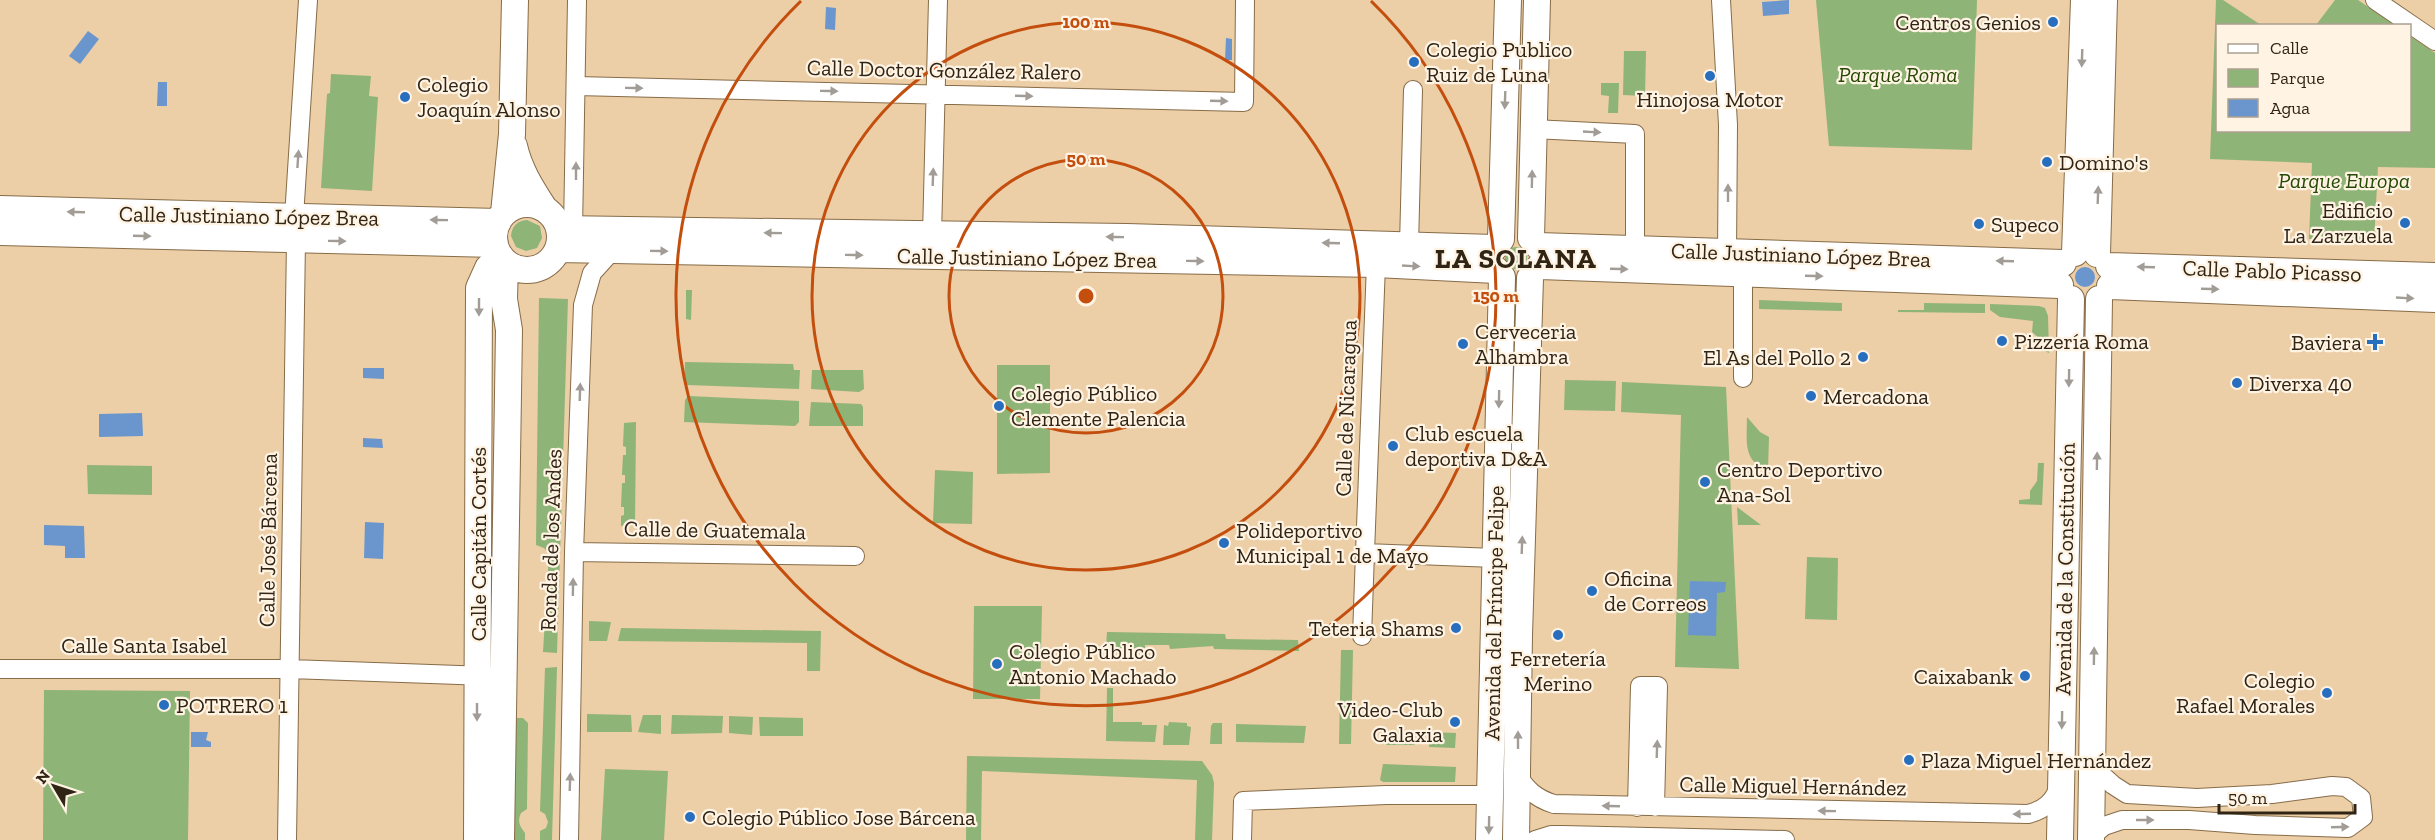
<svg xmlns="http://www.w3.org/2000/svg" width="2435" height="840" font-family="'Zilla Slab',serif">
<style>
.green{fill:#8eb477}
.water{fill:#6a96cd}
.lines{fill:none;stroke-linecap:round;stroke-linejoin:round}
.street-casing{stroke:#876c48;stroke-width:20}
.secondary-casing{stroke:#876c48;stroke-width:28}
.street{stroke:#fff;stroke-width:18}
.secondary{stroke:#fff;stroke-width:26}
.oneway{fill:#a29c96}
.ring{fill:none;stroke:#c34e0e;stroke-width:3}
.poi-dot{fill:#276ebf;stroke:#fff3e3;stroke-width:2}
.labels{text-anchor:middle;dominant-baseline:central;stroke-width:4.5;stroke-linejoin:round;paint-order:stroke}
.poi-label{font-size:22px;fill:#302415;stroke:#fff3e3;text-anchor:start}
.street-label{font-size:22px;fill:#302415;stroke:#fff3e3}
.park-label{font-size:22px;font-style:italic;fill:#264905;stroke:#fff3e3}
.district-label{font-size:28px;font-weight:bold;letter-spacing:1.5px;fill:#302415;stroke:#fff3e3}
.centre{fill:#c34e0e;stroke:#fff3e3;stroke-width:3}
.ring-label{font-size:18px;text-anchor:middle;font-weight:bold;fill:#c34e0e;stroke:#fff3e3;stroke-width:4.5;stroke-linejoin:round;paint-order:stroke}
</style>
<rect width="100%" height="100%" fill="#eccea7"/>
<!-- green -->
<path class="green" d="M1816,0h161l-5,150 -143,-4z
M2216,0h7l38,25 -43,1v104h192v-94l25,17v115l-57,-1 -4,75 -65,-3 3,-76 -102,-4z
M2335,0h23l37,25h-79z
M1624,51h22l-1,45 -22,-1z
M331,74l40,2 -2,20 9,1 -6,94 -51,-3 6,-94 3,-1z
M1601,83h18l-1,30h-10l1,-17 -8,-1z
M527,220l13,6 2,12 -5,10 -11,3 -10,-4 -5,-11c1,-10 6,-15 16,-16z
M1505 258a11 11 0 1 1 22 0a11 11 0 1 1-22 0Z
M686,290h6l-1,30 -5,-1z
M539,298l29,1 -11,354 -14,-1 6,-98 -5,-6 -8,-3z
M1759,300l83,3v8l-83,-2z
M1924,303l61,1v9l-87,-1v-2h26z
M1990,304l49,2 6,2 3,8 1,37 -9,-4v-10l-8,-7 1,-11 -33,-4 -10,-7z
M685,362l108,2 1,6h6l-1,19 -112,-4 -3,-2z
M997,365h53v108l-53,1z
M812,370h51l1,19 -5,3 -48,-3z
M1565,380l51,1 -1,30 -51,-1z
M1622,382l104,5 13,282 -64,-2 6,-252 -60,-3z
M688,396l111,5v21l-4,4 -111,-4 1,-22z
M811,402l50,2 2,3v19h-54z
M1747,417l13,15 9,5 -1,32c-26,-6 -21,-30 -21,-52z
M636,422l-1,103 -14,1v-10l3,-1v-8h-3l1,-24h3v-8h-3l1,-20h3v-8l-3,-1 1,-23z
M2038,463h6l-2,42 -23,-1v-4l11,-1v-8l7,-10z
M87,465l65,1v29l-64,-1z
M935,470l38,2 -1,52 -39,-1z
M1737,507l24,18h-23z
M1807,557l31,1 -1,62 -32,-1z
M974,606h68l-2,93h-67z
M589,621l22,1 -4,19h-18z
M621,628l200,3 -1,40h-13v-28l-189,-2z
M1107,632l118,2 1,5 72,1 1,11 -85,-2 -1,-3 -43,3 -1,-4h-24v3h-31v11h-9z
M1341,650h12l-2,94h-12z
M557,667l-5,173h-12v-9l6,-3 2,-6 -3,-8 -5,-3 5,-143z
M1107,688h6v34h29v3h15l-2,17 -49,-1z
M44,690l146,1 -2,149h-145z
M587,714l44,1 1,17h-45z
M643,715h18v19l-23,-2z
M672,715l51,1 -1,17 -51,1z
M729,716l24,1 -1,18 -23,-2z
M759,717l44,1v18h-43z
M515,718h8l5,5 -1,86 -6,4c-4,9 -1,13 4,20v7h-12z
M1169,722l18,1v3l4,1 -2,18h-26l1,-20 4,1z
M1213,723h9v21h-12l1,-18z
M1236,724l70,2 -2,17 -68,-1z
M1388,731l27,1v13h-29z
M1430,732l26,1 -1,15 -26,-1z
M967,756l235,5 10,14 2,8 -2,57h-17l2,-60 -215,-9 -1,69h-15z
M1383,764l73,3 -1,15h-72l-3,-2z
M605,769l63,2 -4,69h-63z"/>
<!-- water -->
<path class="water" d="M1789,0v14l-26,2 -1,-14z
M826,7l10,1 -1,22 -10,-1z
M88,31l11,8 -19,25 -11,-8z
M1226,38l6,1v21h-7z
M158,82h9v24h-10z
M2075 277a10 10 0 1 1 20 0a10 10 0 1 1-20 0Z
M363,368h21v11l-21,-1z
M142,413l1,23 -44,1v-23z
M363,438l19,1 1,9 -20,-1z
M365,522l19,1 -1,36 -19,-1z
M44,525l40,1 1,32h-20v-12l-21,-1z
M1690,581l36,1 -1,10 -8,1 -1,43 -28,-1z
M191,732h17l-2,8 5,2v5h-20z"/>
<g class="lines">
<defs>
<path id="street" d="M1721,0l7,125 -1,127
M2375,0l60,41
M576,86l668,16 1,-102
M1533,129l102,5v116
M294,217l14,-217
M573,230l4,-230
M932,235l6,-235
M1409,245l4,-155
M1376,264l-11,289 130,5
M1743,378v-104
M574,552l281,4
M1362,636l3,-83
M0,669h290l197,7
M1517,774c9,16 20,25 37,30l474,10c16,-4 26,-12 31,-28
M1637,807l3,-121h18l-3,121
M2091,837l13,-11 18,-6h67l66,5 93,3 15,-11 -2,-19 -15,-11 -14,-1 -60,8 -75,4 -70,-4 -14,-9 -21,-19
M287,840l9,-600
M569,840l5,-288 9,-247 9,-32 20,-22
M1242,840l1,-39 143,-6h104
M1535,840l16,-5h11l223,5"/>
<path id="secondary" d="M514,146c5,23 17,42 30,62
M494 237a33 33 0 1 1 66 0a33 33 0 1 1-66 0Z
M0,209l498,13
M504,213l8,-79 3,-134
M559,229l568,8 367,11
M0,232l495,12
M1531,238l6,-238
M1501,239l7,-239
M1538,246l525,17
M558,249l818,15 120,6
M2075,253l9,-253
M2097,254l7,-254
M1540,266l520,19
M2109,266l326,10
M2110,286l325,13
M477,840l2,-552 9,-20 13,-11
M501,840l8,-510 -5,-31 1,-37
M1489,840l13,-563
M1516,840l3,-205 11,-357
M2060,840l11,-541
M2091,840l8,-541"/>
</defs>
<!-- street casing -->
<use href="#street" class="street-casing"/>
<!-- secondary casing -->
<use href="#secondary" class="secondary-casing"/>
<!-- street -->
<use href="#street" class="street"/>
<!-- secondary -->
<use href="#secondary" class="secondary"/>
</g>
<!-- one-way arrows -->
<defs><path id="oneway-solid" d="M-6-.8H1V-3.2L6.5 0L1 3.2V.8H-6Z" transform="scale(1.5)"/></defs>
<g class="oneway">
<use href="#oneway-solid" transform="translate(2082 58) rotate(92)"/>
<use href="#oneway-solid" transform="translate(634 88) rotate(1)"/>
<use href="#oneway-solid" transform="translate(829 91) rotate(1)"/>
<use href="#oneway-solid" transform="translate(1024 96) rotate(2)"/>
<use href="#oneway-solid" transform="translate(1505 100) rotate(92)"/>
<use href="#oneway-solid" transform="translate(1219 101) rotate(2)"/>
<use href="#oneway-solid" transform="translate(1592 132) rotate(3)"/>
<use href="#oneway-solid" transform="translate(298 159) rotate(-86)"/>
<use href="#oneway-solid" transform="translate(576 171) rotate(-90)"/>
<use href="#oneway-solid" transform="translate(933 177) rotate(-88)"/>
<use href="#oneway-solid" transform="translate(1532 179) rotate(-89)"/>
<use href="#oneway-solid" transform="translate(1728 193) rotate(-90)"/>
<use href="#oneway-solid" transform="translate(2098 195) rotate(-88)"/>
<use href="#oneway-solid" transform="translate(76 212) rotate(-178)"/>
<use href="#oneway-solid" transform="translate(439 220) rotate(-179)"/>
<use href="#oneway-solid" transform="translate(773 233) rotate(-179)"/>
<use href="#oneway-solid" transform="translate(142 236) rotate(2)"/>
<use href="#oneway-solid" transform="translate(1115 237) rotate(-179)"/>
<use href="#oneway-solid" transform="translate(337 241) rotate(1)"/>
<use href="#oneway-solid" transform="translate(1331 243) rotate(-178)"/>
<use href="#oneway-solid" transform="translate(659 251) rotate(1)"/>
<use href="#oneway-solid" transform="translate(854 255) rotate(1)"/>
<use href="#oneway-solid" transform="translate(1195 261) rotate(1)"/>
<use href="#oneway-solid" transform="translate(2005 261) rotate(-178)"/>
<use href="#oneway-solid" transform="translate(1411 266) rotate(3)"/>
<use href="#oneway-solid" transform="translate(2146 267) rotate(-178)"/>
<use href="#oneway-solid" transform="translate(1619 269) rotate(2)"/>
<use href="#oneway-solid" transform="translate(1814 276) rotate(2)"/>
<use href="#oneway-solid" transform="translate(2210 289) rotate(2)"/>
<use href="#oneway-solid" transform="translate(2405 298) rotate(3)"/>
<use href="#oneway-solid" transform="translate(479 307) rotate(90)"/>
<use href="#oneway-solid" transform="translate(2069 378) rotate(91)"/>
<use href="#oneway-solid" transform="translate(580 392) rotate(-88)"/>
<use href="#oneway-solid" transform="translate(1499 399) rotate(91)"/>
<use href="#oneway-solid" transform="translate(2097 461) rotate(-89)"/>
<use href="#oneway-solid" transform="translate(1522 545) rotate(-88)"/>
<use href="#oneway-solid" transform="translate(573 587) rotate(-89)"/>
<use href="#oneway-solid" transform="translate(2094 656) rotate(-89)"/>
<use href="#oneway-solid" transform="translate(477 712) rotate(90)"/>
<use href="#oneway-solid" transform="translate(2062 720) rotate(91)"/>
<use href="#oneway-solid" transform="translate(1518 740) rotate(-90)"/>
<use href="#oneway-solid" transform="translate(1657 749) rotate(-88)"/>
<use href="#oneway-solid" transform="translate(570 782) rotate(-88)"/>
<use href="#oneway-solid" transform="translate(1611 806) rotate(-178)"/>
<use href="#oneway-solid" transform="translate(1827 811) rotate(-179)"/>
<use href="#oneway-solid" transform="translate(2022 814) rotate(178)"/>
<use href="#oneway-solid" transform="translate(2145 820)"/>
<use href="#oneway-solid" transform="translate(1489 825) rotate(91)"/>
<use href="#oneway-solid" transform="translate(2340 827) rotate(-2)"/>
</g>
<!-- distance rings -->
<g class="ring">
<circle cx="1086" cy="296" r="137"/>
<circle cx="1086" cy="296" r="274"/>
<path d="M1371 1A410 410 0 1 1 801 1"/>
</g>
<!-- markers -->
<g class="poi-dot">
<circle cx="2053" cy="22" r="6"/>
<circle cx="1414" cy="62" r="6"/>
<circle cx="1710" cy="76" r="6"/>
<circle cx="405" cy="97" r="6"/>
<circle cx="2047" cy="162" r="6"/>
<circle cx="2405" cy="223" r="6"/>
<circle cx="1979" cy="224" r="6"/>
<circle cx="2002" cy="341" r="6"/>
<path d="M2372 333h6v6h6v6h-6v6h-6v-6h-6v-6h6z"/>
<circle cx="1463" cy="344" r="6"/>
<circle cx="1863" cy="357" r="6"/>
<circle cx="2237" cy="383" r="6"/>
<circle cx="1811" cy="396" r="6"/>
<circle cx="999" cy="406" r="6"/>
<circle cx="1393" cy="446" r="6"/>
<circle cx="1705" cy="482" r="6"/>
<circle cx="1224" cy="543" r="6"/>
<circle cx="1592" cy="591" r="6"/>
<circle cx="1456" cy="628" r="6"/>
<circle cx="1558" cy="635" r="6"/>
<circle cx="997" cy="664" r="6"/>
<circle cx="2025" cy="676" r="6"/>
<circle cx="2327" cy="693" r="6"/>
<circle cx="164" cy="705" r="6"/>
<circle cx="1455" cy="722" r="6"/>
<circle cx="1909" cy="760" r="6"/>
<circle cx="690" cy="817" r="6"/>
</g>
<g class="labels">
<!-- poi labels -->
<g class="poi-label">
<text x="2041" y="22" text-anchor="end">Centros Genios</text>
<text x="1426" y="49">Colegio Publico<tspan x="1426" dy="25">Ruiz de Luna</tspan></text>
<text x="417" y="84">Colegio<tspan x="417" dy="25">Joaquín Alonso</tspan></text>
<text x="1710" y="99" text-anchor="middle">Hinojosa Motor</text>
<text x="2059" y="162">Domino's</text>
<text x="2393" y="210" text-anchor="end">Edificio<tspan x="2393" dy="25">La Zarzuela</tspan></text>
<text x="1991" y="224">Supeco</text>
<text x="1475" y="331">Cerveceria<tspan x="1475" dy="25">Alhambra</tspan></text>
<text x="2014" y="341">Pizzería Roma</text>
<text x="2362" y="342" text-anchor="end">Baviera</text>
<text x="1851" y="357" text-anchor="end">El As del Pollo 2</text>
<text x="2249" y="383">Diverxa 40</text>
<text x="1011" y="393">Colegio Público<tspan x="1011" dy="25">Clemente Palencia</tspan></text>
<text x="1823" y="396">Mercadona</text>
<text x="1405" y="433">Club escuela<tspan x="1405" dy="25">deportiva D&amp;A</tspan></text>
<text x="1717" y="469">Centro Deportivo<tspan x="1717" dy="25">Ana-Sol</tspan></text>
<text x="1236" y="530">Polideportivo<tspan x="1236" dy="25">Municipal 1 de Mayo</tspan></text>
<text x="1604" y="578">Oficina<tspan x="1604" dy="25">de Correos</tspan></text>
<text x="1444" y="628" text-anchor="end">Teteria Shams</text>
<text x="1009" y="651">Colegio Público<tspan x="1009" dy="25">Antonio Machado</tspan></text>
<text x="1558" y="658" text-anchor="middle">Ferretería<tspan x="1558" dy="25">Merino</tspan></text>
<text x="2013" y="676" text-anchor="end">Caixabank</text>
<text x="2315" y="680" text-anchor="end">Colegio<tspan x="2315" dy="25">Rafael Morales</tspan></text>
<text x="176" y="705">POTRERO 1</text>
<text x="1443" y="709" text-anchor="end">Video-Club<tspan x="1443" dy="25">Galaxia</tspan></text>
<text x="1921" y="760">Plaza Miguel Hernández</text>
<text x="702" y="817">Colegio Público Jose Bárcena</text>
</g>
<!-- street labels -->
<g class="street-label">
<text transform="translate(944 70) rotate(1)">Calle Doctor González Ralero</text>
<text transform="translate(249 216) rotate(1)">Calle Justiniano López Brea</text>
<text transform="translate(1801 255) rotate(2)">Calle Justiniano López Brea</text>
<text transform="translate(1027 258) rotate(1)">Calle Justiniano López Brea</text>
<text transform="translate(2272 271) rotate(2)">Calle Pablo Picasso</text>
<text transform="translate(1346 408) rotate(-88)">Calle de Nicaragua</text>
<text transform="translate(715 530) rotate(1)">Calle de Guatemala</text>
<text transform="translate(268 540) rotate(-89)">Calle José Bárcena</text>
<text transform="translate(551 540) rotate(-88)">Ronda de los Andes</text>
<text transform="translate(478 544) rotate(-90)">Calle Capitán Cortés</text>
<text transform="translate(2065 569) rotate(-89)">Avenida de la Constitución</text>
<text transform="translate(1494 613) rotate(-89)">Avenida del Príncipe Felipe</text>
<text x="144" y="645">Calle Santa Isabel</text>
<text transform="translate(1793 786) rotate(1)">Calle Miguel Hernández</text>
</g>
<!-- park labels -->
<g class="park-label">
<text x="1898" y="74">Parque Roma</text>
<text x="2344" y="180">Parque Europa</text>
</g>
<!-- district labels -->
<g class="district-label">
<text x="1516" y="258">LA SOLANA</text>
</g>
</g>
<circle cx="1086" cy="296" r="9" class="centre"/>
<g class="ring-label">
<text x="1086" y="28">100 m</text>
<text x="1086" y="165">50 m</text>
<text x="1496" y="302">150 m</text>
</g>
<!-- legend -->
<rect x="2216" y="24" width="195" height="108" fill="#fff3e3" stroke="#aca091" stroke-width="1.5"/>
<rect x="2228" y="44" width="30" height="9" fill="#ffffff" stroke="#aca091" stroke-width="1.5"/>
<text x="2270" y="54" font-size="18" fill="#302415">Calle</text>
<rect x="2228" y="69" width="30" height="18" fill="#8eb477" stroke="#aca091" stroke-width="1.5"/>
<text x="2270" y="84" font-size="18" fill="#302415">Parque</text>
<rect x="2228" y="99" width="30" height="18" fill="#6a96cd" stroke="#aca091" stroke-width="1.5"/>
<text x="2270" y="114" font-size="18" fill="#302415">Agua</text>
<!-- north arrow -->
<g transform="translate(54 786) rotate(309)" stroke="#fff3e3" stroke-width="4.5" paint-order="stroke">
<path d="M0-4.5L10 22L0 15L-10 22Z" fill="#302415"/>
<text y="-9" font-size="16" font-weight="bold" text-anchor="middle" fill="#302415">N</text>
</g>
<!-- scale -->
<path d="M2219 804v9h136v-9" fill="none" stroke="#302415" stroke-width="3"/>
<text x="2228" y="804" font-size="18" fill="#302415" stroke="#fff3e3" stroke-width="4.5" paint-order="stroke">50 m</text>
</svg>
